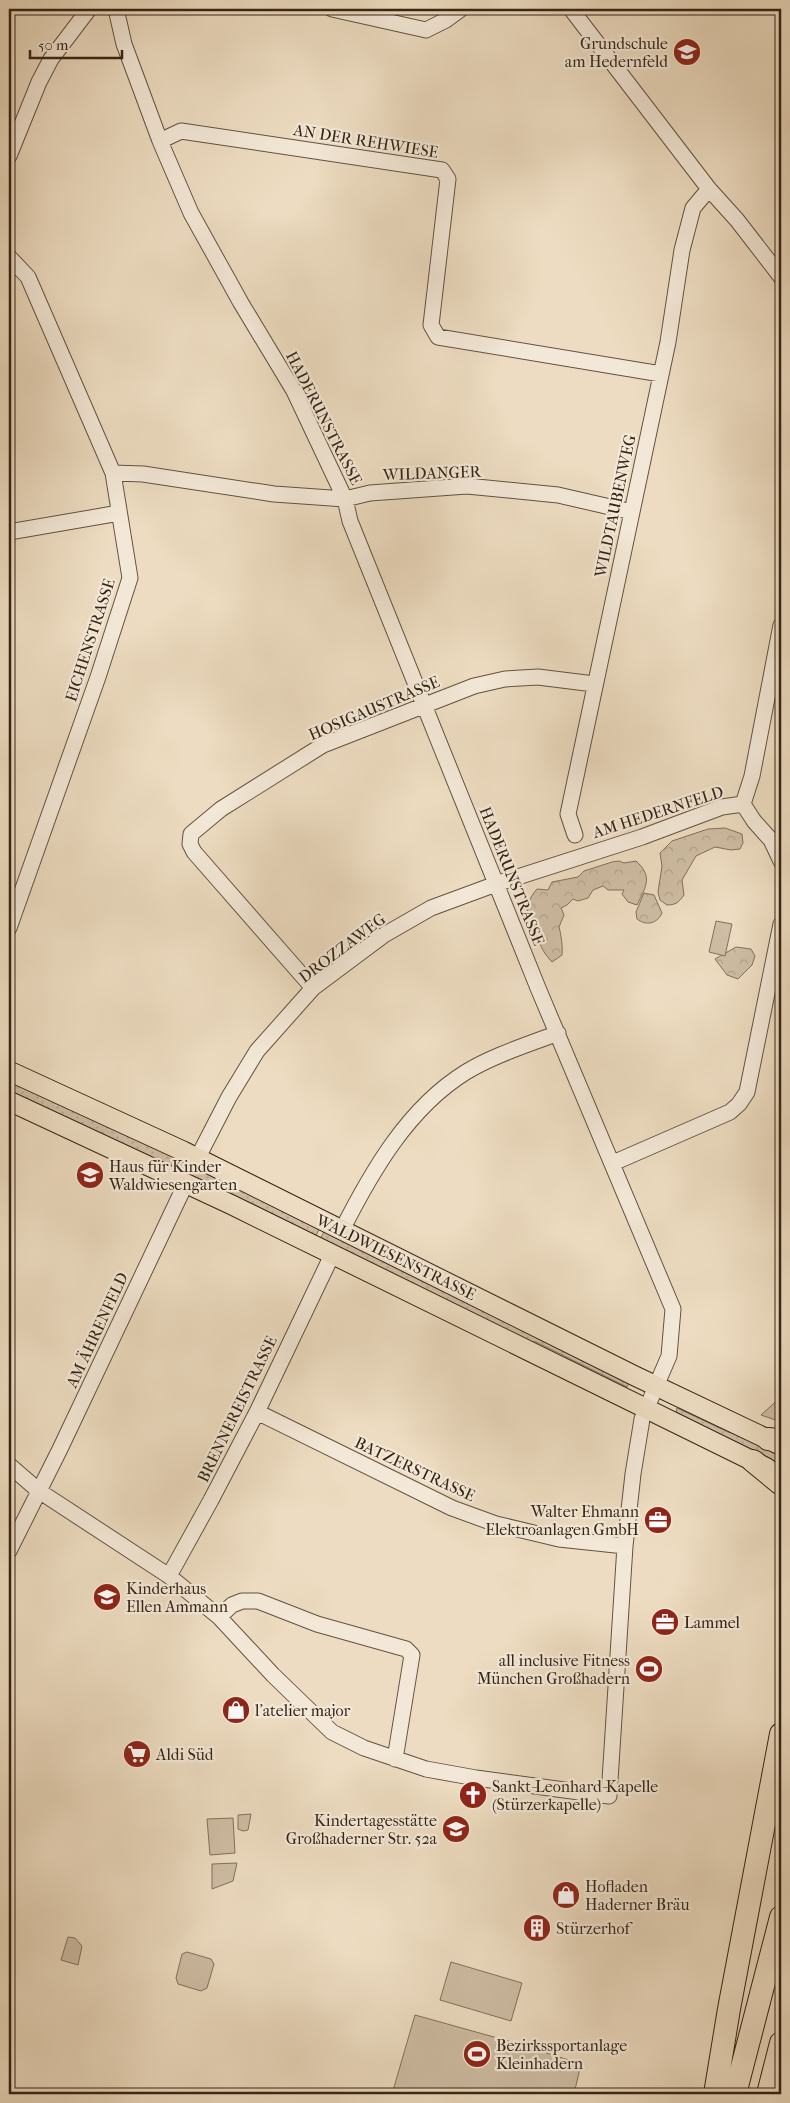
<svg xmlns="http://www.w3.org/2000/svg" width="790" height="2103" font-family="'IM FELL French Canon',serif">
<style>
.grass{fill:url(#grass-dots);stroke:#82705c}
.forest{fill:url(#forest-crowns);stroke:#82705c}
.park{fill:#cebda4;stroke:#82705c}
.lines{fill:none;stroke-linecap:round;stroke-linejoin:round}
.minor-casing{stroke:#635240;stroke-width:17}
.major-casing{stroke:#352415;stroke-width:21}
.highway-casing{stroke:#352415;stroke-width:24}
.minor{stroke:#f3e8d7;stroke-width:15}
.major{stroke:#eddcc1;stroke-width:19}
.highway{stroke:#eddcc1;stroke-width:22}
.labels{text-anchor:middle;dominant-baseline:central;stroke-width:4.5;stroke-linejoin:round;paint-order:stroke}
.poi-label{font-size:16px;fill:#352415;stroke:#f3e8d7;text-anchor:start}
.street-label{font-size:16px;fill:#352415;stroke:#f3e8d7}
</style>
<defs>
<pattern id="grass-dots" width="8" height="8" patternUnits="userSpaceOnUse" patternTransform="scale(1.25)"><rect width="8" height="8" fill="#cebda4"/><path d="M2 2h.1M6 6h.1" fill="none" stroke="#b2a28c" stroke-width="1.8" stroke-linecap="round"/></pattern>
<pattern id="forest-crowns" width="20" height="18" patternUnits="userSpaceOnUse" patternTransform="scale(1.25)"><rect width="20" height="18" fill="#cebda4"/><path d="M2 6a3 3 0 1 1 6 0M12 15a3 3 0 1 1 6 0" fill="none" stroke="#b2a28c"/></pattern>
</defs>
<rect width="100%" height="100%" fill="#eddcc1"/>
<filter id="stains"><feTurbulence type="fractalNoise" baseFrequency=".004" numOctaves="4"/><feColorMatrix values="0 0 0 0 .2 0 0 0 0 .09 0 0 0 0 .02 0 0 0 .5 -.17"/></filter>
<radialGradient id="worn" r=".72"><stop offset=".6" stop-color="#630" stop-opacity="0"/><stop offset="1" stop-color="#630" stop-opacity=".3"/></radialGradient>
<!-- grass -->
<path class="grass" d="M9,1076l168,79 -6,12 -162,-75z
M183,1158l138,67 -7,15 -137,-69z
M326,1228l305,151 -4,8 -91,-45 -14,-1 -203,-100z
M677,1408l51,24 31,9 22,10v13l-39,-18 -66,-34z"/>
<!-- forest -->
<path class="forest" d="M725,828l17,6 1,9 -3,6 -9,1 -16,-3 -19,9 -14,24 2,15c-5,7 -8,10 -17,10l-7,-5 -2,-8 4,-26 -2,-13 12,-12 36,-12z
M619,861l5,2 12,-2c18,16 9,27 1,44l-9,-3 -6,-8 2,-4h-16l-5,-4 -10,4 -5,8 -10,3 -5,-2 -6,6 -6,3 3,7 -5,12c2,7 4,20 3,28l-10,7c-11,-12 -11,-16 -17,-31 -1,-3 -5,-6 -6,-9 -5,-13 0,-24 8,-33l11,1 4,-8 26,-5 6,-6 28,-9z
M644,893l10,2 8,18c-5,11 -16,13 -25,6l-1,-7z
M736,947l15,2 4,7 -3,9 -14,14 -11,-4 -12,-16z"/>
<!-- park -->
<path class="park" d="M716,921l16,3 -7,32 -16,-4z
M781,1397v25l-20,-7z
M251,1814l-3,16 -5,1 -5,-2v-14z
M233,1818l2,35 -25,2 -3,-36z
M237,1863l-4,18 -21,8v-25z
M68,1937l7,1 7,8 -4,19 -17,-5z
M187,1952l24,7 3,5 -7,24 -6,3 -23,-7 -2,-6 6,-24z
M451,1962l71,21 -11,38 -71,-21z
M415,2015l104,29 62,20 -7,30h-182z"/>
<g class="lines">
<defs>
<path id="minor" d="M332,9l94,21 20,-10 15,-11
M571,9l138,180 28,31 44,57
M160,141l21,-10 261,39 6,9 -17,146 7,12 223,37
M9,156l30,-74 12,-23 38,-50
M9,257l19,20 85,196 17,105 -32,99 -89,251
M113,473l30,1 131,20 71,5 25,-6 97,-7 91,9 74,17
M9,532l110,-19
M743,804l9,-28 29,-151
M743,804l11,17 17,19 10,21
M575,835l-7,-21 100,-472 14,-92 11,-42 16,-19
M313,988l-119,-136 -4,-8 1,-10 30,-25 102,-64 151,-59 31,-7 33,-2 56,7
M197,1159l32,-62 28,-46 56,-63 71,-53 47,-27 65,-24 146,-47 80,-30 21,-3
M613,1163l117,-51 9,-8 8,-12 34,-168
M342,1230c30,-59 66,-122 124,-158 28,-17 61,-27 92,-39
M257,1412l195,96 44,16 63,15 66,7
M9,1465l30,26 130,85 50,41 54,58 59,57 32,16 62,21 50,9 133,18 16,-250 8,-72 9,-55 27,-63 4,-47 -135,-321 -188,-467 -5,-22 -51,-108 -53,-88 -50,-90 -31,-72 -36,-97 -8,-35
M9,1551l51,-102 126,-266
M169,1576l42,-76 46,-88 75,-157
M219,1617l13,-12 10,-4h16l59,23 89,25 6,6 -17,104"/>
<path id="major" d="M9,1071l174,80 452,225 145,69
M9,1101l223,104 535,263"/>
<path id="highway" d="M768,1439l13,1
M753,1461l28,23
M715,2094l14,-85 52,-275
M735,2094l46,-177
M768,2094l13,-51"/>
</defs>
<!-- minor casing -->
<use href="#minor" class="minor-casing"/>
<!-- major casing -->
<use href="#major" class="major-casing"/>
<!-- highway casing -->
<use href="#highway" class="highway-casing"/>
<!-- minor -->
<use href="#minor" class="minor"/>
<!-- major -->
<use href="#major" class="major"/>
<!-- highway -->
<use href="#highway" class="highway"/>
</g>
<!-- icons -->
<defs>
<symbol id="school-disc" viewBox="-11 -11 22 22"><circle r="9.5" fill="#8f2418" stroke="#f3e8d7"/><path d="M0-5L7-2L0 1L-7-2ZM-4 1L0 2.5L4 1V4Q0 6-4 4Z" fill="#fff"/></symbol>
<symbol id="office-disc" viewBox="-11 -11 22 22"><circle r="9.5" fill="#8f2418" stroke="#f3e8d7"/><path d="M-6-3h4V-5.5h4V-3h4V5H-6ZM-1-4.5V-3h2v-1.5ZM-6 0V1H6V0Z" fill="#fff"/></symbol>
<symbol id="stadium-disc" viewBox="-11 -11 22 22"><circle r="9.5" fill="#8f2418" stroke="#f3e8d7"/><path d="M0-5a6.5 5 0 1 0 0 10a6.5 5 0 1 0 0-10ZM-3.5-1.8h7v3.6h-7Z" fill="#fff"/></symbol>
<symbol id="shop-disc" viewBox="-11 -11 22 22"><circle r="9.5" fill="#8f2418" stroke="#f3e8d7"/><path d="M-5-2.5h2.3a2.7 3.5 0 0 1 5.4 0H5L5.5 6h-11ZM-1.5-2.5h3a1.5 2.3 0 0 0-3 0Z" fill="#fff"/></symbol>
<symbol id="supermarket-disc" viewBox="-11 -11 22 22"><circle r="9.5" fill="#8f2418" stroke="#f3e8d7"/><path d="M-6-5.5h2.5l.6 2H6L4.5 2H-2.5L-4.4-4H-6ZM-1.5 3.2a1.3 1.3 0 1 0 .1 0ZM3 3.2a1.3 1.3 0 1 0 .1 0Z" fill="#fff"/></symbol>
<symbol id="church-disc" viewBox="-11 -11 22 22"><circle r="9.5" fill="#8f2418" stroke="#f3e8d7"/><path d="M-1.2-6h2.4v3.5h3.3v2.4h-3.3V6h-2.4V-.1h-3.3v-2.4h3.3Z" fill="#fff"/></symbol>
<symbol id="building-disc" viewBox="-11 -11 22 22"><circle r="9.5" fill="#8f2418" stroke="#f3e8d7"/><path d="M-4-6H4V6H1V3H-1V6H-4ZM-2.5-4.3h1.7v1.8h-1.7ZM.8-4.3h1.7v1.8H.8ZM-2.5-1h1.7V.8h-1.7ZM.8-1h1.7V.8H.8Z" fill="#fff"/></symbol>
</defs>
<g fill-rule="evenodd">
<use href="#school-disc" x="671" y="36" width="32" height="32"/>
<use href="#school-disc" x="74" y="1159" width="32" height="32"/>
<use href="#office-disc" x="642" y="1504" width="32" height="32"/>
<use href="#school-disc" x="91" y="1581" width="32" height="32"/>
<use href="#office-disc" x="649" y="1606" width="32" height="32"/>
<use href="#stadium-disc" x="633" y="1653" width="32" height="32"/>
<use href="#shop-disc" x="220" y="1694" width="32" height="32"/>
<use href="#supermarket-disc" x="121" y="1738" width="32" height="32"/>
<use href="#church-disc" x="457" y="1779" width="32" height="32"/>
<use href="#school-disc" x="440" y="1813" width="32" height="32"/>
<use href="#shop-disc" x="550" y="1879" width="32" height="32"/>
<use href="#building-disc" x="521" y="1912" width="32" height="32"/>
<use href="#stadium-disc" x="461" y="2038" width="32" height="32"/>
</g>
<g class="labels">
<!-- poi labels -->
<g class="poi-label">
<text x="668" y="43" text-anchor="end">Grundschule<tspan x="668" dy="18">am Hedernfeld</tspan></text>
<text x="109" y="1166">Haus für Kinder<tspan x="109" dy="18">Waldwiesengarten</tspan></text>
<text x="639" y="1511" text-anchor="end">Walter Ehmann<tspan x="639" dy="18">Elektroanlagen GmbH</tspan></text>
<text x="126" y="1588">Kinderhaus<tspan x="126" dy="18">Ellen Ammann</tspan></text>
<text x="684" y="1622">Lammel</text>
<text x="630" y="1660" text-anchor="end">all inclusive Fitness<tspan x="630" dy="18">München Großhadern</tspan></text>
<text x="255" y="1710">l'atelier major</text>
<text x="156" y="1754">Aldi Süd</text>
<text x="492" y="1786">Sankt-Leonhard-Kapelle<tspan x="492" dy="18">(Stürzerkapelle)</tspan></text>
<text x="437" y="1820" text-anchor="end">Kindertagesstätte<tspan x="437" dy="18">Großhaderner Str. 52a</tspan></text>
<text x="585" y="1886">Hofladen<tspan x="585" dy="18">Haderner Bräu</tspan></text>
<text x="556" y="1928">Stürzerhof</text>
<text x="496" y="2045">Bezirkssportanlage<tspan x="496" dy="18">Kleinhadern</tspan></text>
</g>
<!-- street labels -->
<g class="street-label">
<text transform="translate(366 141) rotate(9)">AN DER REHWIESE</text>
<text transform="translate(324 418) rotate(63)">HADERUNSTRASSE</text>
<text transform="translate(432 473) rotate(-2)">WILDANGER</text>
<text transform="translate(615 506) rotate(-78)">WILDTAUBENWEG</text>
<text transform="translate(90 640) rotate(-72)">EICHENSTRASSE</text>
<text transform="translate(374 708) rotate(-23)">HOSIGAUSTRASSE</text>
<text transform="translate(658 812) rotate(-18)">AM HEDERNFELD</text>
<text transform="translate(512 876) rotate(68)">HADERUNSTRASSE</text>
<text transform="translate(342 948) rotate(-37)">DROZZAWEG</text>
<text transform="translate(396 1257) rotate(26)">WALDWIESENSTRASSE</text>
<text transform="translate(97 1330) rotate(-65)">AM ÄHRENFELD</text>
<text transform="translate(237 1409) rotate(-64)">BRENNEREISTRASSE</text>
<text transform="translate(415 1469) rotate(25)">BATZERSTRASSE</text>
</g>
</g>
<!-- margin -->
<rect width="790" height="2103" fill="none" stroke="#eddcc1" stroke-width="30"/>
<rect x="10" y="10" width="770" height="2083" fill="none" stroke="#352415" stroke-width="2.5"/>
<rect x="15" y="15" width="760" height="2073" fill="none" stroke="#352415"/>
<!-- scale -->
<path d="M30 50v8h92v-8" fill="none" stroke="#352415" stroke-width="2.5"/>
<text x="38" y="50" font-size="15" fill="#352415" stroke="#f3e8d7" stroke-width="4" paint-order="stroke">50 m</text>
<rect width="100%" height="100%" filter="url(#stains)"/>
<rect width="100%" height="100%" fill="url(#worn)"/>
</svg>
